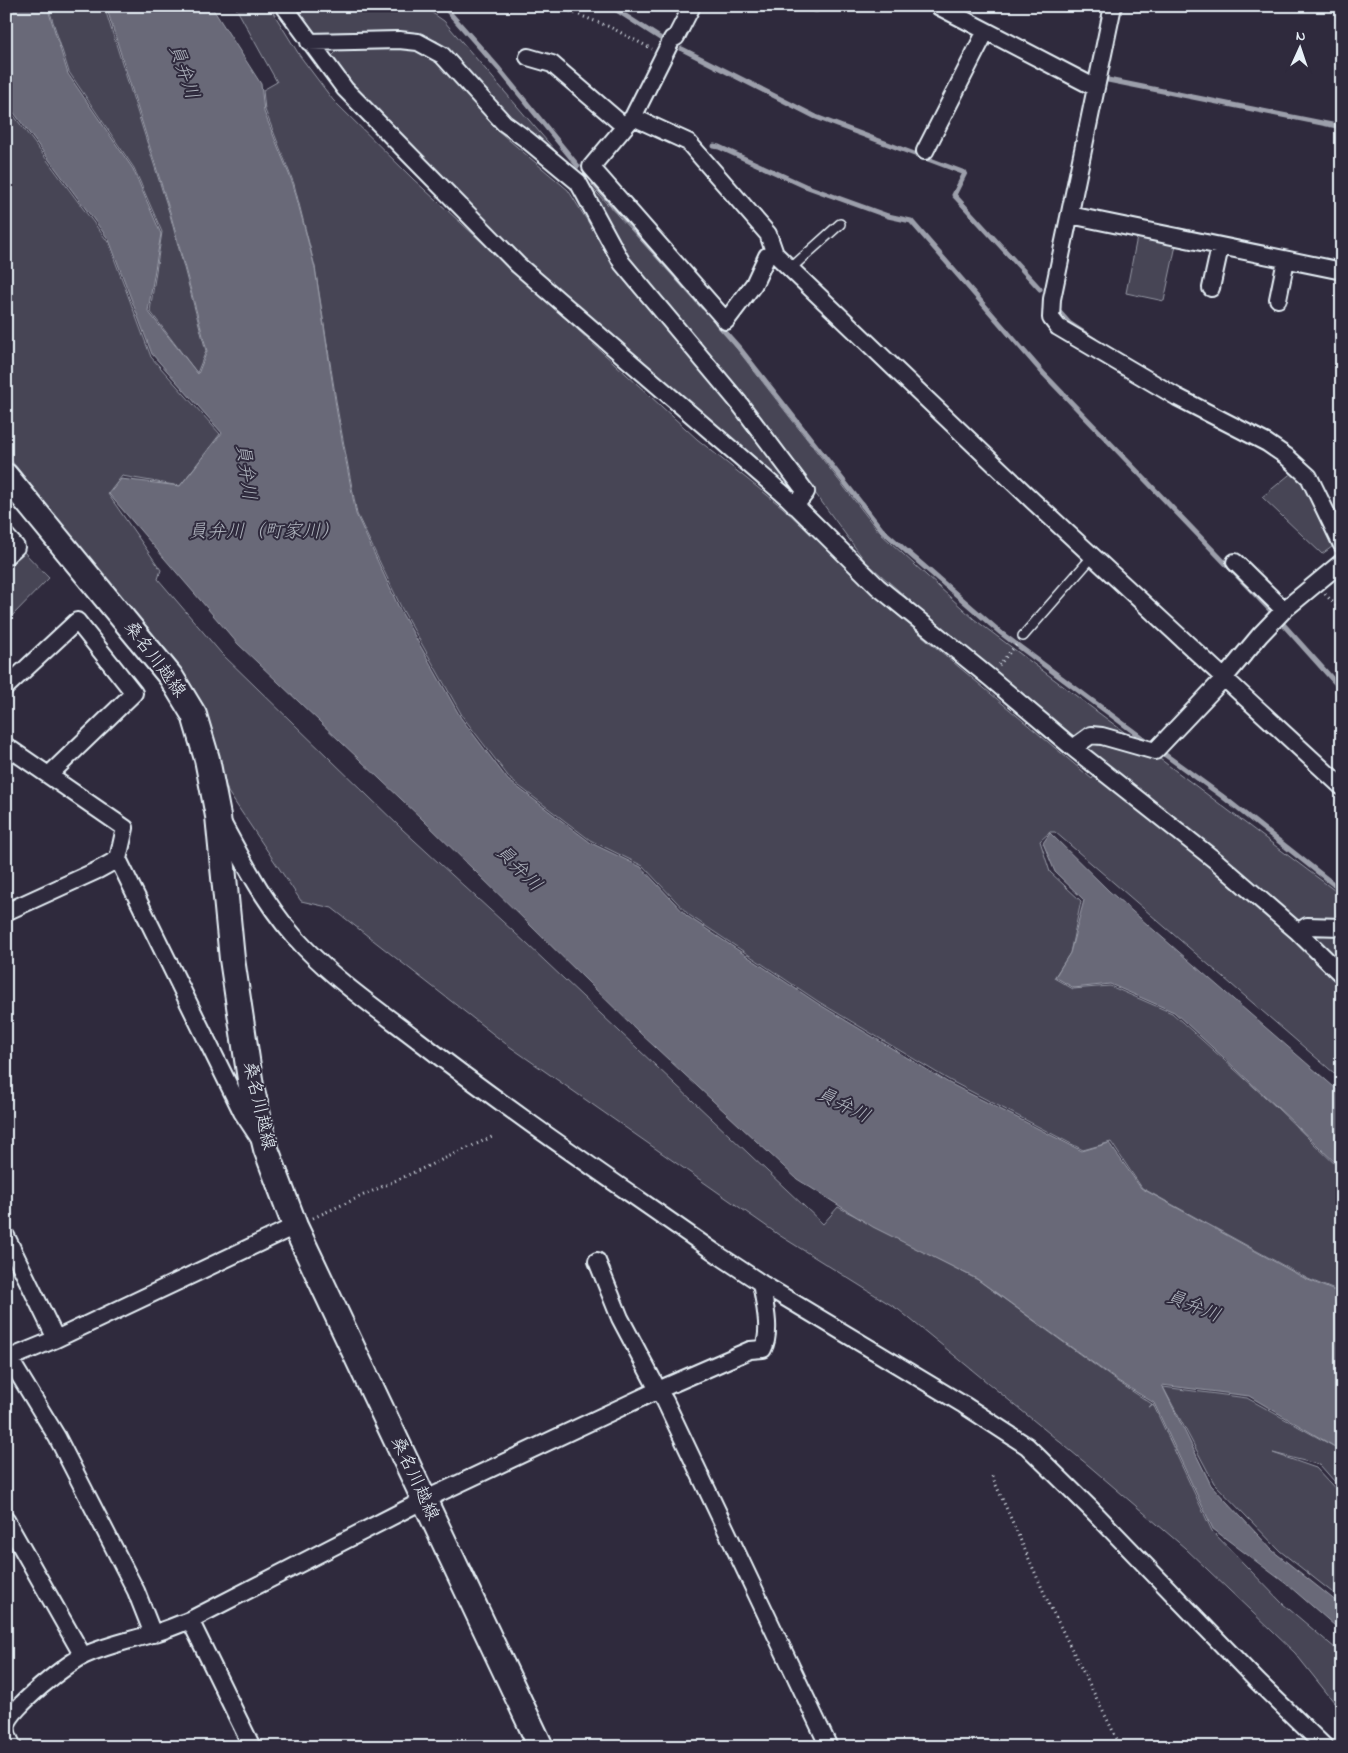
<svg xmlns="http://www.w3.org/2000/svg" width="1348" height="1753" font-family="'Indie Flower','Klee One',sans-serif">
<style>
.green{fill:#464455;stroke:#979aa6}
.water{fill:#696978;stroke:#9c9fab}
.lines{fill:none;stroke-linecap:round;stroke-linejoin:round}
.stream{stroke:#9c9fab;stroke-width:5}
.service-casing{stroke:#e8f1f8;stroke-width:12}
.minor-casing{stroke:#e8f1f8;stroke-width:20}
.secondary-casing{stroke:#e8f1f8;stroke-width:28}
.path{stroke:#e8f1f8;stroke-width:3;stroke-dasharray:1 4;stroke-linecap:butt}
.service{stroke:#2f2a3d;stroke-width:9}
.minor{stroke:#2f2a3d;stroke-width:16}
.secondary{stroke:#2f2a3d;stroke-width:24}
.labels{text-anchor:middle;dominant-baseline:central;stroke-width:4;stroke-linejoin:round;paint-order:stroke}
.street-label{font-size:18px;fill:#e8f1f8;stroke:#2f2a3d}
.water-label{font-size:19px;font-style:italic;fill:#afb4be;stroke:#2f2a3d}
</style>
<rect width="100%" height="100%" fill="#2f2a3d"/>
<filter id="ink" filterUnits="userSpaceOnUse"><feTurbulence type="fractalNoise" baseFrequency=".02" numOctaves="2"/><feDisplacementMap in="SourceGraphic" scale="10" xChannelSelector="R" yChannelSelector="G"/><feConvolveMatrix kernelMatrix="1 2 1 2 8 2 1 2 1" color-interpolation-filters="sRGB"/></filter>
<g filter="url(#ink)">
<!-- green -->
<path class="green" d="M48,6h56l66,209 36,136 -9,22 -47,-62 12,-79 -28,-64 -65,-96z
M235,6h34l31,50 33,44 80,79 284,260 85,68 107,101 203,171 8,-12 -235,-206 -66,-90 -158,-194 -39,-58 -16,-38 134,146 159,205 95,87 368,277v184l-287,-248h-5l-10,9 10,31 31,29 -11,52 -16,25 19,11 37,-3 62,27 103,93 67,65v122l-34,-14 -166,-91 -31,-46 -28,8 -134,-70 -130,-78 -130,-87 -46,-49 -53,-26 -79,-60 -48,-63 -61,-108 -45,-95 -19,-101 -23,-146 -21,-83 -29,-74 -2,-20 14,-8z
M293,6h17l9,6 81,-3 28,1 16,11 115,134 -48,-30 -40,-50 -34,-34 -20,-6 -21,-4 -83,2z
M341,47l67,1 16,4 21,18 52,60 71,60 51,81 100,114 82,106 -6,10 -268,-238 -178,-177 -19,-28z
M6,105l102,137 43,115 69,77 -40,52 -58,-10 -14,18 53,76 -3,9 63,74 181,176 125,115 296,280 15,-17 140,73 140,102 34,22 -4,4 5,-4 59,127 71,73 59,50v58l-47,-59 -110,-105 -97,-83 -189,-155 -120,-75 -273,-191 -174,-136 -31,-7 -73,-109 -24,-73 -23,-47 -175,-218z
M1137,237l39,8 -12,56 -38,-8z
M1294,471l8,10 30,66 -10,7 -60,-57z
M22,550l27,28 -39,40 -4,-3v-51z
M1163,1387l84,11 95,53v39l-22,-25 -47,-12 43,15 26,28v104l-62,-49 -66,-68z"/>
<!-- water -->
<path class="water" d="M6,6h41l21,68 65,95 28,65 -13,77 50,63 9,-23 -37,-139 -64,-206h105l50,78 3,28 29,72 22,84 22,145 19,101 44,96 61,108 47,62 83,63 50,24 46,49 130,87 132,80 133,68 27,-8 32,45 165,91 36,15v157l-93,-55 -87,-11 49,100 62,66 69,55v26l-53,-46 -76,-57 -59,-126 -36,-22 -141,-102 -104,-52 -76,-48 -156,-145 -220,-216 -183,-174 -129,-150 12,-15 59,7 42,-53 -70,-79 -43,-114 -103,-138z
M1050,833l59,58 233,203v75l-66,-63 -102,-94 -64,-28 -36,4 -19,-11 15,-24 14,-53 -29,-28 -12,-29z"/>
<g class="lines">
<!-- stream -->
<path class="stream" d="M322,6c12,7 32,2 46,0
M441,6l6,4 52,59 79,97
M607,6l8,3 45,29
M682,49l134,68 149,56 -11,22 86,94
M1108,80l234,47
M714,146l5,1 86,39 83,30 23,5 132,152 230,240
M594,184l109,123
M1060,313l9,10 26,17
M717,323l24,27 141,180 119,103 148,110
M1282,623l60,67
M1160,751l62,45 120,95"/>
<defs>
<path id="service" d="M816,7v-1
M790,269l50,-45
M1023,636l70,-80"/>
<path id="minor" d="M284,6l61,83 173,176 270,233 90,89 111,90 84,71 143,113 82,71 44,43
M938,6l158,82
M1113,6l-61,293 -1,19 7,9 119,70 90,46 19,13 23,21 33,68
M309,42l90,-2 19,2 24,13 62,68 22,16 52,43 44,81 117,140 67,89 -11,14
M528,57l24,7 72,62
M633,117l39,-78 4,-2 16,-31
M925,151l61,-120
M1070,215l272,56
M775,254l-8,2 -13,28 -28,37 -135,-154 42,-50 55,25 80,92 7,20 258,247 309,286
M1211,288l9,-41
M1278,299l8,-39
M6,536l10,11 -10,9
M1235,562l49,48
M6,687l71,-66 57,72 -85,82
M6,746l119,82 -7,31 -20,11 -92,42
M1073,748l18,-13 11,1 53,15 70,-74 35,-42 24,-25 58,-48
M222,822c24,44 47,90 83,126 34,35 75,63 114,93 97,75 200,144 301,215l41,27 203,122 63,41 65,64 166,172 67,65
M118,859l124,253 17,26
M1298,932l9,-6 35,1
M6,1236l50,103
M597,1261l23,57 38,72 7,11 164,346
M6,1353l51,84 79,154 17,43
M10,1358l46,-19 239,-113
M6,1520l77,136
M190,1620l62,127
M13,1747c-3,-7 -8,-14 -6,-22 3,-17 62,-63 78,-70 23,-10 43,-14 66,-21 13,-3 26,-9 39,-14l234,-120 234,-110 92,-40 13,-1c9,-17 1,-48 -2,-66"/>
<path id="secondary" d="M6,476l165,201 23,38 13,44 11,57 14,143 19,127 15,63 29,77 246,521"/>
</defs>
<!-- service casing -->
<use href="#service" class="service-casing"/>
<!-- minor casing -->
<use href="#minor" class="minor-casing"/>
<!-- secondary casing -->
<use href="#secondary" class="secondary-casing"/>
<!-- path -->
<path class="path" d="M556,6l54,21 42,22
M1325,594l17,18
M999,665l17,-20
M313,1218l179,-81
M992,1476l57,128 72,143"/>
<!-- service -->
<use href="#service" class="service"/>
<!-- minor -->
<use href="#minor" class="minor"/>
<!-- secondary -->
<use href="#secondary" class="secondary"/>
</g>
</g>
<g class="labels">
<!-- street labels -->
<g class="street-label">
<text transform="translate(154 660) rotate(53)">桑名川越線</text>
<text transform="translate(258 1106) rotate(77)">桑名川越線</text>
<text transform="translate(414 1479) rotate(65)">桑名川越線</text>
</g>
<!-- water labels -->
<g class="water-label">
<text transform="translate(183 72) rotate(71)">員弁川</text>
<text transform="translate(245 472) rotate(83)">員弁川</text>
<text x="264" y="532">員弁川（町家川）</text>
<text transform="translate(518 869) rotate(45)">員弁川</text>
<text transform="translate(843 1106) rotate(27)">員弁川</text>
<text transform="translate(1193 1307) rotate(22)">員弁川</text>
</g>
</g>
<!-- margin -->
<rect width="1348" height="1753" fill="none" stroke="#2f2a3d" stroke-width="25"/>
<rect x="12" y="12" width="1323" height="1728" fill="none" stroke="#e8f1f8" stroke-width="2" filter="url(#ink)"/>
<!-- north arrow -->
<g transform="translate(1300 48) rotate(3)" stroke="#2f2a3d" stroke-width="4" paint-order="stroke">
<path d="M0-4L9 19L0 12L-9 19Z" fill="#e8f1f8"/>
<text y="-8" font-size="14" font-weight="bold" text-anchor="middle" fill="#e8f1f8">N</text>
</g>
</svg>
